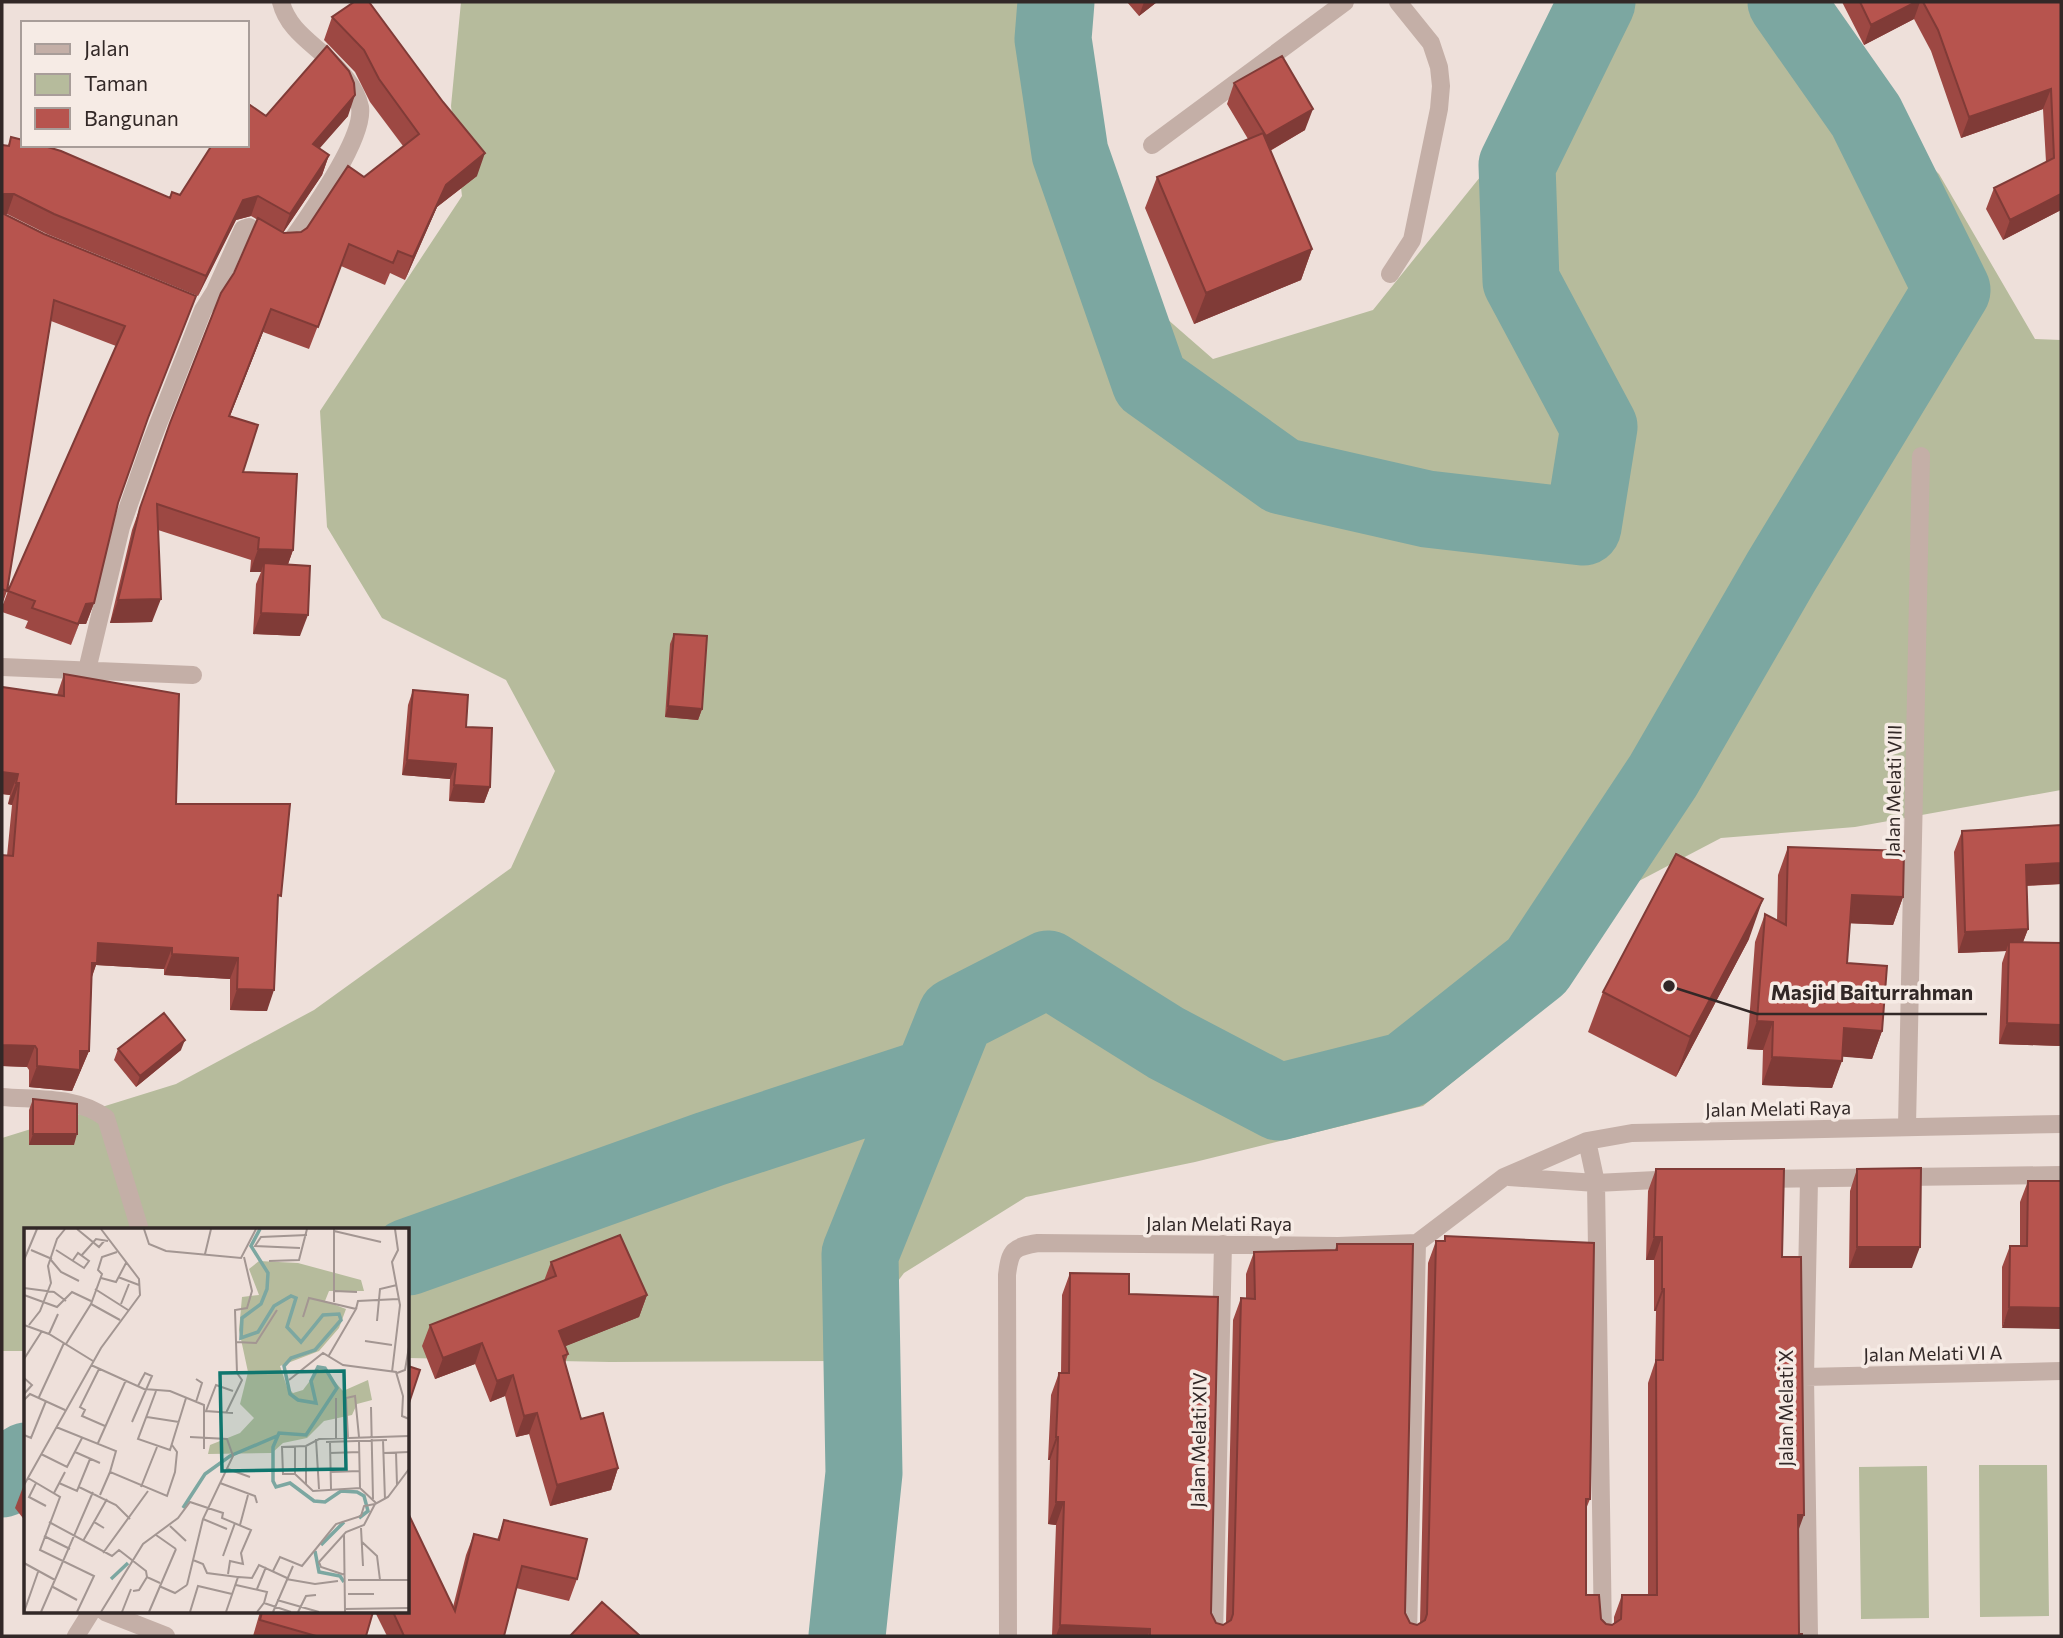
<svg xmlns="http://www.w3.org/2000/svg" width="2063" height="1638" font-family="Commissioner,sans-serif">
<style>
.green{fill:#b6bb9c}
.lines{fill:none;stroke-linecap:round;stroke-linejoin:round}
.river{stroke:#7ca7a1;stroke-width:77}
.street{stroke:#c4afa7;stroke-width:18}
.wall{fill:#9d4843}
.shaded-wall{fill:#803b37}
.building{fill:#b7544e;stroke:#803b37;stroke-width:2}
.labels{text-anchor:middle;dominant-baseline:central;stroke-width:7;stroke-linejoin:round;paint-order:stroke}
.street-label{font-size:19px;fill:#322827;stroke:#f6ebe5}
.inset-river{fill:none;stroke:#7ca7a1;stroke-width:3.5}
.inset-road{fill:none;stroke:#a39692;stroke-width:2}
.view{fill:#0f766e;fill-opacity:0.15;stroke:#0f766e;stroke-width:3.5}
.inset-edge{fill:none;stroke:#322827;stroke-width:3.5}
.leader{fill:none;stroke:#322827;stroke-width:2.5}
.callout-dot{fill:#322827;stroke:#f6ebe5;stroke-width:2.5}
.callout-label{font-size:21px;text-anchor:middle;font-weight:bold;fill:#322827;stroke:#f6ebe5;stroke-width:7;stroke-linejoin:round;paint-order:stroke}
</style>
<rect width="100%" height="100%" fill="#eee0da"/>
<!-- green -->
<path class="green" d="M461,2h570l72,261 110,96 160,-49 248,-308h145l173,172 96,165 26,1v450l-206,37 -134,11 -126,66 -89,135 -83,67 -228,56 -169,35 -122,76 -66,88 -228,1 -202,-4v-128h-382v121h-24v-213l174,-54 138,-74 197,-142 44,-97 -49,-91 -124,-62 -55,-91 -7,-116 142,-215 -11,-90z
M1979,1465h68l2,151 -69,1z
M1927,1466l2,152 -68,1 -2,-152z"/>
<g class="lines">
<!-- river -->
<path class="river" d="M1056,2l-3,37 17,114 80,229 132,94 145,33 156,18 16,-100 -78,-146 -4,-116 80,-163
M408,1257l302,-108 222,-73
M2,1479l24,-18
M847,1636l17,-163 -4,-219 96,-238 92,-47 118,74 113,59 127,-32 131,-104 126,-190 118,-204 171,-282 -86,-174 -80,-114"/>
<!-- street -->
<path class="street" d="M1152,145l193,-143
M1390,274l22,-34 27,-131 2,-23 -2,-19 -8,-24 -33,-41
M2,667l191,8
M87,670l34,-143 30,-85 52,-132 12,-19 28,-62 6,-2 32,19 8,-2c19,-27 76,-105 71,-137 -4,-20 -21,-38 -36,-52 -18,-16 -37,-29 -43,-53
M2,1097c35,3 75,-1 104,21l34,112
M1907,1126l14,-670
M1587,1141l9,42 7,453
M1509,1177l87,6 80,-4
M1760,1179l301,-4
M1805,1377l256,-6
M105,1612l61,24
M76,1636l15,-24
M1008,1636l-1,-361c3,-25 6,-28 31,-32l300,3 79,-3 87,-66 83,-36 45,-8 429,-9
M1214,1636l9,-392
M1408,1636l9,-393
M1809,1636l-4,-259 4,-197"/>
</g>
<!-- wall -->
<path class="wall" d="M354,2l123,174 -40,31 -32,73 -15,-7 -5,12 -44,-19 -32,83 -46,-17 -33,84 13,56 50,78 -5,14 12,72 -47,-2 3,-50 5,-12h-11l1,-12 -93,-30 -6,92 -42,1 22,-93 38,-107 64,-150 24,-53 -7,-4 -15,4 -38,76 -151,-62 -40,-20h-3l184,102 -46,117 -24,70 -24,100 -8,21h-7l-8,21 -46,-17 3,-7 -26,-9v-5l6,-16 108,-245 -65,-25 -44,270 -5,14v-460l6,1 3,-9 159,61 10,-3 86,-79h82l-29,32 10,7 -7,20 -39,58 18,-1 63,-55 39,-31 -33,-44 -15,-30 -31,-32 8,-23z
M1127,2h30l-18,14z
M1842,2h219v208l-58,30 -17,-31 8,-21 52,-26 -3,-53 -82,29 -30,-87 -17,-32 -50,26z
M1234,83l71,47 -35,21 42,98 -11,31 -107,44 -49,-116 12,-31 91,-38 -21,-35z
M674,634l28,75 -4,11 -33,-3 5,-73z
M64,674l112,130 101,102 -10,105 -37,-1v-31l-66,-4v-6l-68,-4 -4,12 -3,74 -17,40 -43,-4v-17l-2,-3 -25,-1v-211l5,1 5,-51 -4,-1 2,-9 -8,-1 55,-99z
M413,690l53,37 24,60 -6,16 -35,-2 1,-22 -48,-4 6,-70z
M2061,825v59l-35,2 2,43 -5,13 38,1v103l-62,-2 3,-81 4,-12 -48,2 -4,-101 8,-21z
M1788,847l115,50 -10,28 -43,-2 -3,40 35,68 -10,28 -29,-3 -11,32 -70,-3 1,-35 -16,-1 8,-107 10,-28 12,7 1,-46z
M1749,939l-73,138 -88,-45 15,-40z
M118,1049l63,1 -45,37 -22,-27z
M33,1099l41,46h-45v-35z
M1656,1169l126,88 16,274 1,103 3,2h-750l4,-111 -8,-1 2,-64h-2l3,-65 8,-22h2l1,-78 8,-22 59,21 82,319 5,10 7,2 3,-2 7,-303 8,-22h5v-24l8,-22 81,-2 2,-6 68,369 5,10 7,2 3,-2 8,-360 8,-22h8l1,-5 145,263 -4,10v86l15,24 5,5 6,1 2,-1v-7l8,-22h26v-212l7,-21 1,-51h-2v-51h-8l2,-69z
M1857,1169l55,99h-63l1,-77z
M2028,1181h33l-59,147v-61l8,-21h10v-44z
M551,1262l96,33 -8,22 -74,29 3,8 -3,9 16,56 37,49 -7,22 -61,16 -21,-72 -13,3 -11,-41 -15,6 -15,-38 -40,15 -13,-33 8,-21 114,-44z
M26,1485v37l-11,-14 8,-21z
M504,1520l73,59 -8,22 -53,-13 -12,48h-117l-12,-24h33l45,-5 13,-52 8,-21 23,6z
M260,1612h113l-7,24h-113z"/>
<!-- shaded-wall -->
<path class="shaded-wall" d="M1144,2h13l-18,14z
M1916,2h4l-6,17 -50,26 7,-20z
M2051,89l-8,20 -82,29 8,-21z
M355,95l-7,21 -42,48 7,-20z
M1313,109l-8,21 -46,27 7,-21z
M485,153l-8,23 -40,31 -32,73 8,-23 33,-72z
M329,155l-7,20 -40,59 8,-20z
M4,194h10l-7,20h-5v-18z
M2061,194v16l-58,30 7,-20z
M258,196l-7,20 -15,4 -38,76 8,-20 37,-76z
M1312,249l-11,31 -107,44 12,-31z
M271,309l-8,23 -42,106 8,-22z
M258,549l35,1 -8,23 -21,-10 -3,9h-11z
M161,599l-9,23 -42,1 8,-23z
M94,603l-8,21h-7l-8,21 15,-41z
M261,613l47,2 -8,21 -47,-2z
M668,706l34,3 -4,11 -33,-3z
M407,760l49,4 -6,15 -48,-4z
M2,772l16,2 -8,21 -8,-1z
M16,783h3l-7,22 -4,-1z
M454,785l36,2 -6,16 -35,-2z
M2061,863v21l-43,2 8,-21z
M1852,895l51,2 -10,28 -52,-2z
M1763,899l-14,40 -73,138 14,-40z
M2028,929l-8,21 -11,-8 -3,9 -48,2 7,-21z
M98,943l74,5 -8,21 -68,-4 -7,19h-4z
M172,954l66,4 -8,21 -66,-4z
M237,989l37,1 -7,21 -37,-1z
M1757,1021l16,1 -10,28 -16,-1z
M2007,1023l54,2v21l-62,-2z
M1844,1028l38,3 -10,28 -38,-3z
M185,1040l-4,10 -45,37 4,-11z
M2,1045l33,1 -8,21 -25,-1z
M80,1051h9l-17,40 -43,-4 8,-21z
M1772,1057l70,4 -10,27 -70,-3z
M33,1134h44l-3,11h-45z
M1654,1237h8l-8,23h-8z
M1857,1247h63l-8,21h-63z
M1662,1289h2l-8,22h-2z
M647,1295l-8,22 -88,35 8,-21z
M2009,1307l52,1v21l-59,-1z
M482,1343l-7,21 -40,15 8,-21z
M513,1375l-8,21 -15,6 7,-21z
M537,1413l-8,21 -13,3 8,-21z
M1056,1437h2l-8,23h-2z
M618,1468l-7,22 -61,16 7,-21z
M1056,1502h8l-8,23 -8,-1z
M1798,1515h6l-8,22z
M1060,1625l90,4 -2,7h-92z"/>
<!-- building -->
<path class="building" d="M354,2h15l74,100 42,51 -39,32 -33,72 -15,-6 -5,12 -44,-19 -31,83 -47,-18 -42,107 29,9 -15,47 54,2 -4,76 -35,-1 1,-11 -102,-34 4,95 -43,1 22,-92 30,-85 51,-130 13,-20 24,-55 26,15 17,-1 6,-4 41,-62 16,11 55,-43 -40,-55 -15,-29 -32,-33z
M1860,2h56l-45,23z
M1923,2h138v192l-51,26 -16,-32 60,-30 -3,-69 -82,28 -31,-87z
M327,46l22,25 5,12 1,12 -42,49 16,11 -39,59 -32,-18 -15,4 -37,76 -152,-62 -40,-20h-10l-2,2v-51l7,1 2,-9 12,3v5h18l20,6 109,47 2,-6 8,3 32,-50h35v-42l19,13z
M1282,56l31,53 -47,27 -32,-53z
M1263,133l49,116 -106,44 -49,-116z
M2,211l2,3 40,20 152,62 -48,122 -30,85 -24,100 -8,1 -8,20 -46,-16 3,-7 -27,-10 117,-265 -71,-26 -47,291 -5,-2z
M264,563l46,3 -2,49 -47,-2z
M674,634l33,2 -5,73 -34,-3z
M64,674l115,20 -3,110h114l-9,92 -3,-1 -4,95 -37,-1 1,-31 -66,-4v-6l-74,-5 -1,20h-5l-3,88h-9v19l-43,-4v-17l-2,-3 -33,-1v-190l11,1 6,-73h-3l2,-9 -16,-2v-85l62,9z
M413,690l55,5 -2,32 26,1 -2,59 -36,-2 2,-21 -49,-4z
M2061,825v38l-35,2 2,64 -63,3 -3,-101z
M1788,847l116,4 -1,46 -51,-2 -5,68 40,3 -5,65 -38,-3 -2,33 -70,-4 1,-35 -16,-1 8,-107 21,11z
M1676,854l87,45 -73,138 -87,-45z
M2009,942l52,1v82l-54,-2z
M164,1013l21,27 -45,36 -22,-27z
M33,1099l44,5v30h-44z
M1921,1168l-1,79h-63v-78z
M1656,1169h128l-2,88h19l3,258h-6l1,119h3v2h-652v-7l-90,-4 4,-123h-8l2,-65h-2l3,-64h10l1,-100 59,1v20l89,3 -7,316 5,10 7,2 8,-5 2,-6 8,-316 14,1 -1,-47 83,-2v-6h76l-8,369 5,10 7,2 8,-5 2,-6 9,-373h9v-5l149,7 -4,256h-4v96h13l2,24 5,5 6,1 9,-6 1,-24h35l-1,-235h7l1,-71h-2v-52h-8z
M2028,1181h33v127l-52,-1 1,-61h17z
M620,1235l27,60 -88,36 9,23 -5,2 18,63 22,-6 15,55 -61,17 -20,-72 -13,3 -11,-41 -16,6 -15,-38 -39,15 -13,-33 126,-49 -5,-14z
M408,1366l12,4 -12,36z
M408,1513l47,98 19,-77 25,6 5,-20 83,19 -10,40 -55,-13 -18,70h-100l-11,-24h15z
M602,1602l37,33v1h-69z
M262,1612h111l-7,24h-50l-56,-16z"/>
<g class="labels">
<!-- street labels -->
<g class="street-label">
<text transform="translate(1893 791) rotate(-89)">Jalan Melati VIII</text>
<text transform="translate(1778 1108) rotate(-1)">Jalan Melati Raya</text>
<text x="1219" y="1223">Jalan Melati Raya</text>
<text transform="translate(1933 1353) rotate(-1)">Jalan Melati VI A</text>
<text transform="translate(1785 1408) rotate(-90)">Jalan Melati X</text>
<text transform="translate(1198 1440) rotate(-89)">Jalan Melati XIV</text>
</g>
</g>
<!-- overview -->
<g transform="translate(24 1228)">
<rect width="385" height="385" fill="#eee0da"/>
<path d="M235,33l39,2 63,17 3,11h-35l-4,10 21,8 -7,19 -20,23 -39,15 7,21 6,6 10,-3 18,-24 22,25 25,-11 4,20 -15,4 -5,11 -28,6 -17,17 -24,5 -11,10 -64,1 2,-9 30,-12 14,-15 -14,-14 8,-32 -9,-42 3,-33 17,-2 -10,-26z" fill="#b6bb9c"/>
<path class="inset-river" d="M236,1l-9,17 17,27 -1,16 -6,15 -19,14 -1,20 17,-6 16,-26 17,-10 5,2 -9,29 14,15 22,-27 16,-1 2,6 -26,30 -24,8 -7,8 6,28 8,6 18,3 -5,-22 7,-14 7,1 12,20 -31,47 -27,-2 -6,14v34l3,6 14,-4 24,18 11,1 16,-11 16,1 7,4 4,15 -9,7M159,280l22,-34 25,-18 47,-20M297,317l23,-23M291,323l4,21 21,4 4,6M87,351l17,-16"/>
<path class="inset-road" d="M53,1l22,18 6,-7M120,1l5,15 17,7 75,7 15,-29M310,3l47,11M276,20l-45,-2 6,-9 46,-2M7,22l21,9M32,22l28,18 5,-7 -11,-8 -5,7M181,26l6,-25M57,28l15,-17 12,2M0,32l13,-31M27,32l10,12 18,9M245,33l30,-1 8,-31M94,49l21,8M77,50l15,4 10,-19M0,60l30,4 12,9M71,61l33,21M311,63l22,1M0,67l33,12 15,-15 19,9M310,74v-73M67,76l29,16M97,76l8,-20M332,81l2,-8 40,-2M279,89l6,-19 47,11 -28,48M353,93l3,-32 17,-4M0,97l25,9 44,27M5,97l11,-14 11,-28 -3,-17 9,-27 8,-10M25,106l9,-20M341,113l27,4M212,114l20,1 21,-33M42,116l25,-40 11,-30 -4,-4 4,-13 15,-5M0,131l18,-28M67,137l53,24 26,2 34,14v44M75,141l-19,38 5,3 -3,6 23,10M368,144l8,-67 -8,-43 6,-12 -3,-21M373,145l8,-3 4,-23M0,150l8,7 -8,9M172,151l6,4 -6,19M265,152l34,-27 20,12 53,7 7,24 -1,20 7,3M132,163l-18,48 32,11 16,-52M15,169l25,-54M0,172l6,-6 35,16M347,179l2,92M202,185l16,-33 -5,-7 -2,-63 12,-2 5,-17 -8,-34M209,185l-27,-2 10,-26 17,6M123,189l32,5M108,194l20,-46 -7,-3 -7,13M32,199l60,24 -6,21 57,24 8,-24 2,-20 -5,-7M0,207l7,3 15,-37M312,210v-40M324,210l-2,-40 9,-2 4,41M292,211l3,50M359,212l2,60M335,213l1,47M302,214l61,-2M306,214l1,47M74,215l28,-63M51,224l25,11M372,224l1,33M306,225l30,-1M360,225l25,-1M17,226l26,13 15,-29M204,241l22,8M306,244l30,-1M271,246v-28M4,250l32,19 -20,53 54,26 -17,36M12,255l-7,14 17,9M35,255l18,8 13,-32M196,255l35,13 2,7M282,256v-38M0,257l77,-137 39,-53 -1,-16 -38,-50M55,259l37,18 14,14M117,259l16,-40M30,265l11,-21M76,267l10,-23M352,275l-16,-15 -47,3 -18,-17h-12l-1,-27 24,-1 13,-7 90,-3M179,291l24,10M25,294l63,34 7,-6 27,21 1,6M70,294l13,-23M216,297l8,-30M146,298l16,15M337,300l2,38M132,307l20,14M320,307l1,77M20,308l26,13M59,313l11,-19 10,6M338,314l15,14 3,24M79,325l45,-62M199,328l12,-33M169,332l10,4 4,9 31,4 -12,35M0,335l31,17M249,343l7,-14 22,9 34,-42 25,-8 3,-10 11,-2M321,347l-24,-8 -2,-5 27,-30 18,-7 11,-21 13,-7 21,-28M214,349l14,1 7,-13 28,13M262,351l29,5 23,-3M324,352h61M163,357l16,-66 30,-63 -6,-17 -37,-2M212,357l31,7 -3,11M135,358l16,7 12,-8M29,359l24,13M233,361l9,-22M109,363l6,-1 8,-13 13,6M324,366h26M253,372l42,12M321,381l64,-1M0,384l14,-40M17,384l52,-120M77,384l42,-68 35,-26 12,-16 33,11 -1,5 29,12 -10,23 2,11 -13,-3 -2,13M98,384l9,-23M125,384l27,-63M166,384l8,-26 34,8M233,384l7,-9 27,9M249,384l20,-46M274,384l8,-16 10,-1"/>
<path class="view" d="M320,143l2,98 -124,2 -2,-98z"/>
<rect width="385" height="385" class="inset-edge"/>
</g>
<!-- callouts -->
<path class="leader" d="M1669 986L1757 1014H1987"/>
<circle class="callout-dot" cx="1669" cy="986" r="7"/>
<g class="callout-label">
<text x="1872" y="1000">Masjid Baiturrahman</text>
</g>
<!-- border -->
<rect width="2063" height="1638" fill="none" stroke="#322827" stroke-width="7"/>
<!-- legend -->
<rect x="21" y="21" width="228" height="126" fill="#f6ebe5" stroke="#a89d99" stroke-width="2"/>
<rect x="35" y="44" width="35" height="10" fill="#c4afa7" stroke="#a89d99" stroke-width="2"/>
<text x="84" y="56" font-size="21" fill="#322827">Jalan</text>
<rect x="35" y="74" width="35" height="21" fill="#b6bb9c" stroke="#a89d99" stroke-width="2"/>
<text x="84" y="91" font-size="21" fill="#322827">Taman</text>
<rect x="35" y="108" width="35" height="21" fill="#b7544e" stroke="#a89d99" stroke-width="2"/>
<text x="84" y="126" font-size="21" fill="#322827">Bangunan</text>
</svg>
